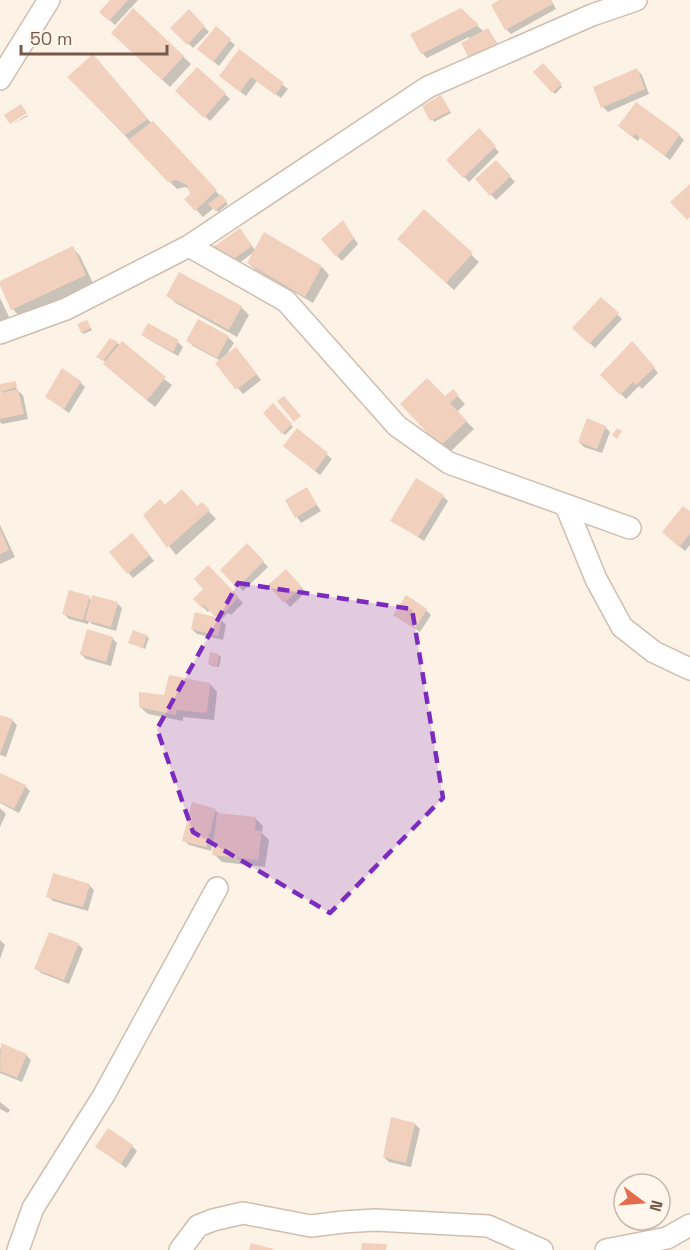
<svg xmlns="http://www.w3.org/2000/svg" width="690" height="1250" font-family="'Space Grotesk',sans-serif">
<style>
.shadow{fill:#0003}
.building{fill:#f1d1be}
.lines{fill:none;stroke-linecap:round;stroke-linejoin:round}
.minor-casing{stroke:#d0bdaf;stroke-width:24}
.minor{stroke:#fff;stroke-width:21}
.marked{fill:#7b2cbf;fill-opacity:0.2;stroke:#7b2cbf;stroke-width:4.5;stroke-dasharray:12 8;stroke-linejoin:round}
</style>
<rect width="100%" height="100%" fill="#fcf3e6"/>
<!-- shadow -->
<path class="shadow" d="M112,0h26l-23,25 -14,-13z
M502,0h49l5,9 -45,25 -5,-5z
M460,9l24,23 4,-3 13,20 -25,15 -7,-27 -42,21 -5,-5z
M134,11l57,53 -21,23 -49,-46z
M189,11l20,21 -16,16 -21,-20z
M216,28l19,17 -16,21 -15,-12z
M239,51l49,38 -7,9 -24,-17 -11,15 -20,-15z
M100,63l52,61 76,80 -10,8 -4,-4 -11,9 -17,-18 6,-5 -2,-5 -5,-2 -8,2 -108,-111z
M543,65l19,22 -7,7 -20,-22z
M197,69l33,30 -20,22 -33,-30z
M637,70l5,5 7,19 -41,18 -5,-5z
M441,97l10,16 -17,9 -10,-16z
M27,115l1,1 -15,8z
M479,130l20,22 -30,30 -21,-22z
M625,131l54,4 5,5 -14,20 -30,-23 -2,4z
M496,162l19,20 -19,18 -19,-21z
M424,211l55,51 -25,28 -48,-44z
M343,222l15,22 -16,17 -5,-5z
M265,234l57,33 7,8 -16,28 -57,-33 -8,-7 6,-11 -23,17 -5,-5 18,-29 11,15z
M73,248l7,8 13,27 -73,34 -7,-8z
M168,296l73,11 8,8 -12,22 -61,-34z
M0,298l11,23 -11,6z
M601,299l21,20 -27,29 -21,-20z
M199,321l30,17 5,5 -9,14 16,-3 20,26 -18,14 -26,-30 4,-3 -28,-15 -5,-5z
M88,324l4,6 -8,4 -2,-2z
M148,325l30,17 5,5 -5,9 -30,-17 -5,-5z
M117,343l55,42 -17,22 -43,-36 -6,-9 -6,-4z
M637,347l21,26 -16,16 -3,-3 -13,13 -24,-24z
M80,382l5,5 -16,26 -22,-16z
M15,383l2,7 6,5 5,24 -26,5 -2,-2v-27l3,-1 -3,-3v-5z
M453,391l12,13 -8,8 17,17 -25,24 -47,-49 43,-6z
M273,405l20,22 -8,8 -20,-22z
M605,427l5,5 -8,21 -18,-6 -5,-5z
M297,430l35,29 -12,16 -30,-24z
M306,489l15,22 -20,12 -14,-22z
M443,496l5,5 -24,40 -32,-21z
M202,504l14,15 -40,36 -31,-40 53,-8z
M690,513v32l-5,6 -16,-14z
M0,525l15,32 -15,7z
M137,540l17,21 -21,17 -22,-26z
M247,545l21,22 -25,24 -21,-21z
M208,567l35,36 -12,12 -3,-2 -7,7 5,5 -3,15 -26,-6 -5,-5 28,-9 -10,-11 -2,3 -13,-13 10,-10z
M286,571l20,21 -16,15 -19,-22z
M89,598l3,3 25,2 5,5 -6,23 -24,-7 -3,-3 -1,3 -19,-5 -5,-5z
M426,610l5,5 -11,17 -20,-13z
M146,636l3,2 -4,11 -15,-6z
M112,638l5,5 -6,23 -25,-7 -5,-5z
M219,655l2,2 -2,10 -7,-1 -3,-2z
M210,684l7,8 -3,28 -31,-3v4l-35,-7 -8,-7 25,-11z
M0,716l12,4 5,5 -11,32 -6,-2z
M0,774l25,12 5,5 -11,22 -19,-10z
M0,808l6,6 -6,13z
M215,810l5,4 35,4 8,8 -1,7 7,7 -4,27 -43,-5 -8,-8 1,-13 -2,-1 -2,11 -22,-6 -5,-5z
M89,885l5,5 -6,21 -35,-10 -5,-5z
M0,940l5,5 -5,14z
M78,944l5,5 -14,35 -28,-11 -5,-5z
M2,1045l24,10 5,5 -9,22 -22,-9v-23z
M0,1102l10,8 -2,3 -8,-4z
M415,1124l5,5 -9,38 -22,-5 -5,-5z
M132,1146l5,5 -11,17 -29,-21z"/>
<!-- building -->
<path class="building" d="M110,0h18l-19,21 -10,-9z
M499,0h52l2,4 -48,26 -14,-25z
M133,8l51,48 -22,24 -51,-47z
M461,8l18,17 -58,29 -11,-20z
M189,9l16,17 -18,19 -17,-17z
M216,26l15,13 -18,23 -16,-13z
M488,28l9,16 -27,16 -9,-17z
M239,49l45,34 -9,12 -24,-18 -11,15 -21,-16z
M93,54l55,65 -23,16 -58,-58z
M543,63l19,21 -10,9 -19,-21z
M197,67l29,26 -22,25 -29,-27z
M637,68l8,21 -44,19 -8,-21z
M441,95l9,16 -20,10 -8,-15z
M636,102l44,32 -15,22 -30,-22 -3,3 -14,-11z
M21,104l6,9 -17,11 -6,-9z
M153,121l64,69 -22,21 -11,-12 6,-5 -3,-9 -11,-5 -8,2 -40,-42z
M479,128l17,18 -33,32 -17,-18z
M496,160l15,16 -21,20 -15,-17z
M690,184v33l-3,3 -17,-18z
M221,194l6,7 -12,10 -7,-7z
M424,209l49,44 -27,30 -49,-44z
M343,220l11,18 -18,19 -15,-18z
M240,228l12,18 -27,19 -12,-18z
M264,232l58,34 -17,31 -58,-34z
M73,246l13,29 -75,35 -11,-25v-4z
M179,272l63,34 -13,24 -63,-34z
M601,297l18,16 -30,31 -17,-16z
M198,319l31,17 -12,22 -31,-17z
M87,320l4,8 -10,5 -4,-9z
M148,323l31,17 -6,12 -32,-17z
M110,338l8,4 -15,19 -7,-4z
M122,341l44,36 -19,23 -44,-36z
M632,341l23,26 -19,18 -3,-3 -13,13 -20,-20z
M236,347l21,27 -21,16 -21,-27z
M62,368l19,13 -17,28 -19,-12z
M427,378l18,18 8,-7 6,6 -9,8 17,18 -27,25 -40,-42z
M16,381l1,6 -17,5v-8z
M18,389l6,25 -24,5v-26z
M284,396l17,20 -7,6 -17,-21z
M273,403l19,21 -10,10 -19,-21z
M587,418l19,8 -9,23 -19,-7z
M297,428l31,25 -13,18 -32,-25z
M617,428l5,3 -5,8 -5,-4z
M416,478l28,17 -26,42 -28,-16z
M307,487l10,18 -22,13 -10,-18z
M182,489l15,17 5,-4 8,8 -43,38 -24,-33 17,-16 5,6z
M683,506l7,5v23l-11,13 -17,-15z
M0,529l9,21 -9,4z
M132,533l18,22 -23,19 -18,-22z
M247,543l17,18 -27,27 -17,-18z
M208,565l31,32 -14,15 -2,-2 -8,7 -11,-12 -2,3 -9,-9 10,-10 -9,-10z
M286,569l16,18 -18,16 -16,-18z
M69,590l21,6 -7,24 -21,-6z
M92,595l26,7 -7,25 -26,-7z
M406,595l21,14 -12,20 -22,-14z
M195,612l27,7 -4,17 -27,-7z
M87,629l26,8 -7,25 -26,-8z
M133,630l14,5 -4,13 -15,-5z
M210,652l9,2 -2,12 -9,-2z
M169,675l41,8 -3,30 -31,-3v5l-37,-8v-15l25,3z
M0,715l13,4 -13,35z
M0,773l26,12 -12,24 -14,-7z
M192,802l24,7 -10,38 -24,-6z
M217,813l39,4 -1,13 7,1 -4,29 -46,-5z
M53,873l37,11 -7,23 -37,-10z
M49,932l30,11 -15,37 -30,-11z
M1,1043l26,11 -10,24 -17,-7z
M391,1117l24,6 -9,40 -23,-6z
M108,1128l25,17 -12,19 -26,-17z
M251,1243l22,6v1h-24z
M362,1243l25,1 -1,6h-25z"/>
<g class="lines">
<defs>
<path id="minor" d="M0,79l49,-79
M189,246l97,55 111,125 52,37 181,65
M0,333l66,-24 123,-63 239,-159 164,-72 44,-15
M566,506l30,73 26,48 32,25 36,17
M18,1250l15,-42 71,-113 113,-207
M180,1250l18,-24 15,-6 30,-7 68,13 32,-4 32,-2 113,6 54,24
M606,1250l61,-12 23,-13"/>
</defs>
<!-- minor casing -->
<use href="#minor" class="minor-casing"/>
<!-- minor -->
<use href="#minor" class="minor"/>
</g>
<!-- marked area -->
<path class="marked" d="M238,583l174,26 31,189 -113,115 -137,-81 -36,-103z"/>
<!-- north arrow -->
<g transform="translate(642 1202) rotate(106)"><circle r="28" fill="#fff7ec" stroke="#c8b8ac" stroke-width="1.5"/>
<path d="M0-4.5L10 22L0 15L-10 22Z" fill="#e46c4d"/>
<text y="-9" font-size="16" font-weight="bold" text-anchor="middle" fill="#75594b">N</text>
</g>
<!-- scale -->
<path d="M21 45v9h146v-9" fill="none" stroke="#75594b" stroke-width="3"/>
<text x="30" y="45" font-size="18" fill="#75594b" stroke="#fff7ec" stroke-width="4.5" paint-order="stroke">50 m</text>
</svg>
